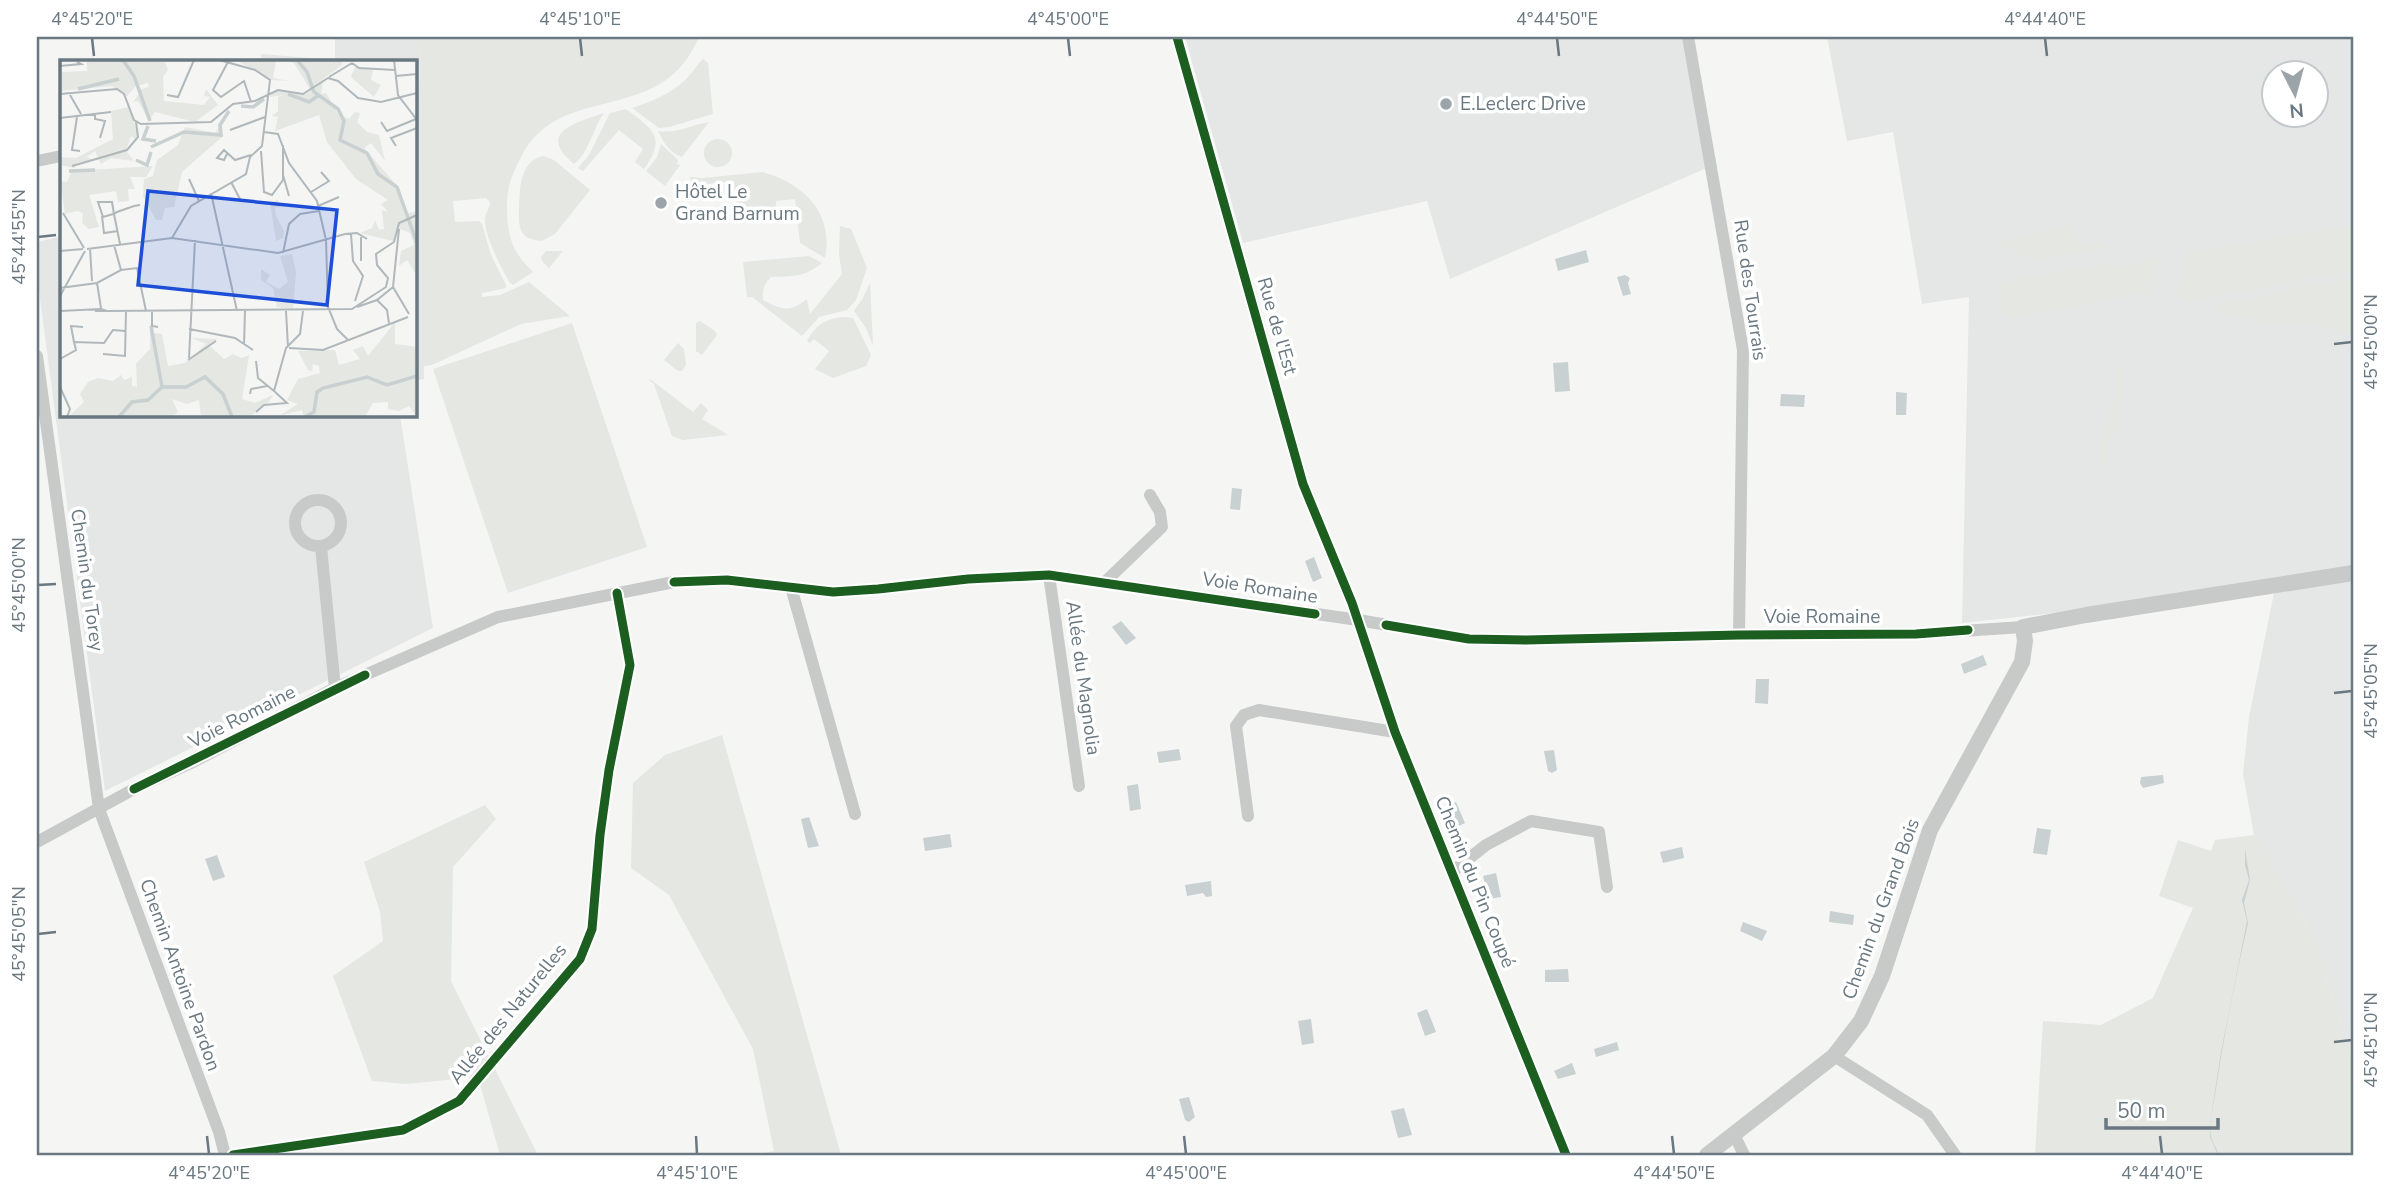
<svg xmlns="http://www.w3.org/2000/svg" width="2390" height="1192" font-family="'Nunito Sans',sans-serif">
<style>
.built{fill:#e5e7e7;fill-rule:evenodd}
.green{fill:#e4e7e2}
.water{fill:#c8d0d2}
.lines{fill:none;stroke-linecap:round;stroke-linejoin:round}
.minor{stroke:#c8caca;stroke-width:12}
.tertiary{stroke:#c8caca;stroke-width:16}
.cycleway-casing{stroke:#fff;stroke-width:13}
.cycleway{stroke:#1b5e20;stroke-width:9}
.ticks{fill:none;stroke:#697881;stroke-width:2.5}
.poi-dot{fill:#9aa4a9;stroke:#fff;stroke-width:2.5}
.labels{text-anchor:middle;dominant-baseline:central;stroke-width:7;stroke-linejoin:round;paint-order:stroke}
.poi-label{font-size:19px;fill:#697881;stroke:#fff;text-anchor:start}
.street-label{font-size:19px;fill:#697881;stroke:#fff}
.inset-river{fill:none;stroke:#c8d0d2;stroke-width:3.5}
.inset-road{fill:none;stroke:#b0b8bc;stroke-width:2}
.view{fill:#1d4ed8;fill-opacity:0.15;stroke:#1d4ed8;stroke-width:3.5}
.inset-edge{fill:none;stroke:#697881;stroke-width:3.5}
.neatline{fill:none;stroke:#697881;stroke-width:2.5}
.ticks-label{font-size:18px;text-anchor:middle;fill:#697881}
</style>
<rect width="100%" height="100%" fill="#f5f5f4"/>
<!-- built -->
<path class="built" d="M335,37h84l5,342 -9,2v-320h-154v-7l74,6z
M1185,37h498l24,131 -257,111 -23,-78 -184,42z
M1827,37h526v1020l-39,-119 -60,-103 -11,-61 6,-57 28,-139 -212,34 -103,11 7,-326 -47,7 -29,-172 -46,9zM2274,74h42v42h-42z
M61,236v179h339l33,213 -328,163 -68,-515v-34z"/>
<!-- green -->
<path class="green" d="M419,37h280c-8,19 -22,38 -41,48 -49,27 -109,15 -138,74 -9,19 -12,24 -13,46 0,30 4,46 26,67l-20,13 -3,-2c-9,-16 -26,-47 -25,-65 1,-6 5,-10 5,-16l-4,-4 -33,3 2,21 24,-1 3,3 9,31 15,30v3l-24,5v4l18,-2 29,-13 41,34 -49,8 -89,41 -9,1z
M703,59l5,4 5,51 -44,13 -10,1 -27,-20c18,-6 37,-13 52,-27 7,-6 12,-15 19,-22z
M626,109c27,20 41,29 18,60l-9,-7 8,-13 -24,-19 -36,41 -5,-3 11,-13 21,-42z
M604,113c-11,15 -16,42 -30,51 -38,-32 1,-41 30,-51z
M709,122l-27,35c-12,-4 -19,-15 -24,-26 19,3 33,-6 51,-9z
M704 153a14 14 0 1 1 28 0a14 14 0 1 1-28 0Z
M661,144l17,16 -1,4 3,1 -15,21 -19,-15 11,-14z
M543,156l11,4 36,30 -35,44 -13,7c-8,-1 -16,-2 -20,-9 -4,-7 -3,-16 -3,-23 1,-19 0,-48 24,-53z
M763,172c41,12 71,41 62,86l-25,-15 -5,-44 -19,2v7l-39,4 -3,-31 -43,5 -1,-9 13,1z
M840,226l11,3 16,39 -11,32 -9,10 -28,7 -17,19 -50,-39h-5l-4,-35 66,-6 13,7c-19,15 -29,13 -51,14 -7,7 -9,13 -8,23 19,10 26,13 44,-1l3,15 32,-40 -3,-20z
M2353,226v45l-167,32 -9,-3 13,-50z
M2065,227l14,12 1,5 24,-3 1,7 -73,13 -43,-19z
M546,251h17l-14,17 -7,-7 -1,-4z
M2159,256l-10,37 -146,26 -4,-34 2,-3 106,-20 2,4 10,2z
M2353,277v57l-56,-10 -26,1 -69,-18z
M870,283l3,63 -7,-18 -12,-17 9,-13z
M846,317l7,1 18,37 -5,11 -33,12 -18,-9 14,-18 -15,-12 -4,4 -3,-2c9,-17 20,-23 39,-24z
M700,321l15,10 2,4 -15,20 -6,-4v-28z
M572,323l75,224 -139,46 -75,-224z
M678,343l6,6 2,16 -4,6h-4l-14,-11z
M2124,367l3,10 -23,90h-8l22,-89 -2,-9z
M650,379l43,33 8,-9 7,7 -6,9 26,16 -45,5 -11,-4 -18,-52 -5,-4z
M722,735l119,420h-87l20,-4 -21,-102 -84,-154 -38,-27 2,-85 32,-28z
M485,805l11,14 -43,48 -2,114 87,174h-38l-22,-78 -72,7 -34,-3 -39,-105 50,-35 -3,-29 -16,-50z
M2254,835l60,103 39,119v98h-318l8,-134 58,4 52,-27 40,-90 -34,-12 19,-56 33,11 4,-11z"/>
<!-- water -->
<path class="water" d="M1586,250l3,12 -31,9 -3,-12z
M1625,275l5,3 -2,5 3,11 -8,2 -6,-19z
M1568,362l2,29 -15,1 -2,-29z
M1896,392l11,1 -1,22h-10z
M1781,394l24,1 -1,12 -24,-1z
M1232,488l10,1 -2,21 -10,-1z
M1314,557l8,21 -9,4 -8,-21z
M1121,621l15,17 -10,7 -14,-18z
M1983,655l4,10 -23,9 -3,-10z
M1756,679h13l-1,25 -13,-1z
M1179,749l2,11 -22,3 -2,-11z
M1554,750l3,20 -5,3 -4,-2 -4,-20z
M2163,775l1,8 -21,5 -3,-5 1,-6z
M1138,784l3,25 -11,2 -3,-25z
M1456,802l9,21 -12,6 -7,-23z
M809,817l10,29 -11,2 -7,-29z
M2037,828l14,2 -4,25 -14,-2z
M950,834l2,13 -27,4 -2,-13z
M1682,847l2,11 -21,5 -3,-11z
M2245,849l5,31 -6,23 4,20c-12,53 -23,106 -31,159 -2,17 -8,37 -6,54 1,8 7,12 7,19l-8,-18 2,-27 9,-58 26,-131 -5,-21 7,-20 -4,-15z
M217,855l8,22 -12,4 -8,-22z
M1496,873l5,24 -12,2 -6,-23z
M1211,881l1,15 -6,1 -3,-4 -16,3 -2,-11z
M1830,911l24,4 -1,10 -24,-3z
M1743,922l24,9 -5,10 -22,-10z
M1568,969l1,13h-24v-12z
M1427,1009l9,23 -11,4 -8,-23z
M1311,1019l3,24 -12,2 -4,-24z
M1617,1042l2,8 -23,7 -2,-8z
M1572,1063l4,11 -18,5 -4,-8z
M1189,1097l6,20 -6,5 -4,-2 -6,-21z
M1404,1108l8,27 -14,3 -7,-27z"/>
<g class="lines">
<!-- minor -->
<path class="minor" d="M1177,37l126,447 49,119 43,129 171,423
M1688,37l55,313 -4,285
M37,161l24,-5
M37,356l62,453 120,323 6,23
M295 523a23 23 0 1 1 46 0a23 23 0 1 1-46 0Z
M321,547l14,141
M1049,575l30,211
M1105,582l57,-55 -2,-15 -10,-17
M791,587l64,227
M1248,816l-12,-90 8,-11 15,-5 136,22
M37,842l97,-53 61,-28 140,-73 163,-71 176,-35 53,-2 106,12 45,-3 90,-10 81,-4 309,45 111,19 57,1 213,-5 177,-1 107,-7
M1452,872l34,-27 45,-24 68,11 8,55
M1834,1056l93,59 28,40
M1734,1134l10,21
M233,1155l170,-25 56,-29 121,-142 12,-30 8,-94 9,-65 21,-105 -13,-72"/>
<!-- tertiary -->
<path class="tertiary" d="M1707,1155l127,-99 27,-35 21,-45 48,-146 92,-168 3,-21 -2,-14 63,-12 267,-42"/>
<defs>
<path id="cycleway" d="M1177,37l126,447 49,119 43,129 171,423
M674,582l53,-2 106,12 45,-3 90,-10 81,-4 266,39
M1386,625l83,14 57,1 213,-5 177,-1 52,-4
M134,789l231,-114
M233,1155l170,-25 56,-29 121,-142 12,-30 8,-94 9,-65 21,-105 -13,-72"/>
</defs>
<!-- cycleway casing -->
<use href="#cycleway" class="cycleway-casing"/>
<!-- cycleway -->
<use href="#cycleway" class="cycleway"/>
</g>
<!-- ticks -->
<path class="ticks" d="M92,38l2,18M580,38l2,18M1068,38l2,18M1557,38l2,18M2045,38l2,18M38,237l18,-2M2334,344l18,-2M38,585l18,-1M2334,693l18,-2M38,934l18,-2M2334,1042l18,-2M207,1136l2,18M696,1136l1,18M1184,1136l2,18M1672,1136l2,18M2160,1136l2,18"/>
<!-- markers -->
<g class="poi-dot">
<circle cx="1446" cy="104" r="7"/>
<circle cx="661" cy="203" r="7"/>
</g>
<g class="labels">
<!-- poi labels -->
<g class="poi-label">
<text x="1460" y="104">E.Leclerc Drive</text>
<text x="675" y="192">Hôtel Le<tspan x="675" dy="22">Grand Barnum</tspan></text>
</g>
<!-- street labels -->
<g class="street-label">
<text transform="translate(1750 290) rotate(82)">Rue des Tourrais</text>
<text transform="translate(1277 326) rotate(74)">Rue de l'Est</text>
<text transform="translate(87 580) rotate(82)">Chemin du Torey</text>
<text transform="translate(1260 588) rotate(9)">Voie Romaine</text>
<text x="1822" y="617">Voie Romaine</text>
<text transform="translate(1083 678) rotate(82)">Allée du Magnolia</text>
<text transform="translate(242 717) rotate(-27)">Voie Romaine</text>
<text transform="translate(1475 882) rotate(68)">Chemin du Pin Coupé</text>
<text transform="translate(1881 909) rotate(-70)">Chemin du Grand Bois</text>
<text transform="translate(180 975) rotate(70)">Chemin Antoine Pardon</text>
<text transform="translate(508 1014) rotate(-51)">Allée des Naturelles</text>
</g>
</g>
<!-- overview -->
<g transform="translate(60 60)">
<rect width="357" height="357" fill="#f5f5f4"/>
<path d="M27,0l78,2 3,8 -5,7 1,24 40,4 6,-8 -6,-1 2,-7 12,16 -23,17 -40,-10 -6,9 -11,-20 -5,1 6,-8 -2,-4 12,-3 -1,-4 -12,3 -9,10 -15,-10 -52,5v-19l27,-1zM176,0h40l-3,18 16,3 -18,-1zM225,0h54l4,4 -33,25 -16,-26zM295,7l18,3 -2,10 10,5 -7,12 -23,-20zM263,21l-2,13 5,-1 12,21 11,5 6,-7 5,1 -3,9 10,10 12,3 6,26 -14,-18 -7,5 35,40 8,25 10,-1v64l-10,-16 -8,6 2,-15 13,-6 -4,-12 -10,-4 -7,12 -33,-8 12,-5 3,-8 4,10 5,-1 -2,-19 6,2 -7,-8 7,-4 -32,-21 -29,-37 -8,-27 -44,16 3,-14 -6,-1 6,-5v-14l5,-2 -14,2 7,-6 30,3zM69,47l9,28 -2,5 -5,-4 -5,15 8,10 -23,-3 -10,6 -6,-13 -8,6 5,3 -16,3 -1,5 -15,-3v-8l16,1 37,-19 -2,-28zM169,51l-8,15 2,10 -41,36 -8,35 -9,1 -3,12h-6l-13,-24 1,-17 9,-3 4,-16 21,-15 7,-18 30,6zM93,106l-7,11h-16l5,12h-7l1,12 -11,1 -2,-11 -27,4 10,32 -10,2 -7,-6 1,-10 -6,-2 -12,3 -5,-33 7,1 5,-11zM218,140l3,7 -6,1 1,8 8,15 -1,7 -7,3 -6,-39zM232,194l4,18 -3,37 -16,-2 -4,-19 -12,-8v-11l9,6 -4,7 13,7 9,-7 -8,-26zM335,262v22l22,3v70l-8,-11 -10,5 -11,-2v-7l-15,1 -8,14h-61l-2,-7 -23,6 19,-12 -11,-4 11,-21 22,-6 -1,-7 -6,-2 -1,7 -4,-1 -10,-19 37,-1 4,15 21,-6 -7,-9 10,-4 5,10zM90,263l3,10 9,1 6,32 17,-3 21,-19 -14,-6 25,1 -7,7 14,13 9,-5 8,4 8,-3 -7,44 13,4 18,-8 -4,7 -20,15h-48l-2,-17 -12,4 -15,-5 6,13 -7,5h-103l16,-15 -4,-8 8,-12 10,-4 15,3 8,-6 3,5 8,-3v9l5,1 -1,-23 14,-15z" fill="#e4e7e2"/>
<path class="inset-river" d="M63,0l11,16 16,45M237,0l10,12 7,20 24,17 6,12 -4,19 27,13 11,21 19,13 20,56M18,29l41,-10M228,34l21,8 10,-7M181,46l12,1 11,-8M88,66l-5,13 13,2M91,87l33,-15 37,3 -1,-10 9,-14M76,100l11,5 4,-13M9,111l26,-1M91,266l11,61M59,357l13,-15 16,-2 14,-13h24l19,-10 18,17 9,23M245,357l9,-5 3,-20 6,-4 44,-11 20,8 30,-9"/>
<path class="inset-road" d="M169,0l-16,30 8,7 23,-16 7,21M334,0l4,35 19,25M292,3l7,5 36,2M0,6l21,-2 -4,-2M336,16l21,-2M269,17l23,-14M0,34l57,-5 7,5 10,26 7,4 70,-2 22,-18 22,-3 23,-11 25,4 25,-16 10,3 20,17 23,4 36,-9M10,35l11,19M107,35l11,2 16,-37M35,53v6l10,2 -5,17M17,57l-5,33 8,1M0,58l51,-6M321,62l6,9 29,-12M170,70l35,-13M204,72l14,2 11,29 28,38 9,39 2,67 9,22 11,11M336,86l-5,-8 26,-10M201,91l3,41 8,3 11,-15v-35M167,94l-3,6 -7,-2 7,-8 11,10 16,-5M12,106l55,-16 11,-13 -2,-15M223,115l6,21M129,119l10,22M171,122l10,19M251,132l18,-11 -8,-9M151,133l26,118M258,146l21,-9M3,153l21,35M42,156l2,17 14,-2M291,174l2,27 10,15 -8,25M301,177v24M112,178l19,-32 55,-32 4,-17 12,-11 8,-66 -15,-10 -36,-10M60,184l-6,-30 -2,-12h-14l5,15 10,-3h1l3,-2 17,-6 6,-1M54,185l7,25M30,188l2,33M27,189l85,-11 106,15 67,-19 12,-1 10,6M0,191l23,-2M223,193l6,-29 11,-10 19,-3M37,223l4,25M333,227l16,27M0,228l37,-5 24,-13 16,-2 9,43M0,236l25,-45M317,240l10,10 2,13M297,247l20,-7 16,-13 6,-58M0,251l41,-2 6,2h-12M47,251l245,-2 34,-22 2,-9 -11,-13 -1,-11 18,-12 5,-19 18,-8M92,251v15l6,1M226,251l2,36M129,269l46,9 18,12M14,282l-3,-16 12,1M184,285l1,-34M229,288l34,2 85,-33M43,294l22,2 1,-45M129,298l6,-118M0,299l16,-9 -2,-8 30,1 9,-13 12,1M128,300l28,-19M196,301l2,17 16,13M0,327l10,22 -3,8M190,334l1,-5 16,-3M196,352l8,-7 23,-2 -13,-12 12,-43 14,-14 3,-23"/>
<path class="view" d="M88,131l189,19 -10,95 -189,-20z"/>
<rect width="357" height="357" class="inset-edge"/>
</g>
<!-- border -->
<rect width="2390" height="1192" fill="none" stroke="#ffffff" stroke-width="77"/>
<!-- north arrow -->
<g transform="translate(2295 94) rotate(174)"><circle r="33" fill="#ffffff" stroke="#c3c9cd" stroke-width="2"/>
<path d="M0-5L12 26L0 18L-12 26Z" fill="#9aa4a9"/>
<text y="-10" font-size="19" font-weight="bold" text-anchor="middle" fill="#697881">N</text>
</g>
<!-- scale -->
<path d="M2106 1118v10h112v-10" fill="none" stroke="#697881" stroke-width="3.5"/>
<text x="2117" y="1118" font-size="21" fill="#697881" stroke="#ffffff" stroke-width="5" paint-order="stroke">50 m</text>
<rect x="38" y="38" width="2314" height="1116" class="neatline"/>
<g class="ticks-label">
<text x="92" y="25">4°45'20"E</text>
<text x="580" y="25">4°45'10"E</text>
<text x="1068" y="25">4°45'00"E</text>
<text x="1557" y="25">4°44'50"E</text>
<text x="2045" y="25">4°44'40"E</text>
<text transform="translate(19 237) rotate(-90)" y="6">45°44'55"N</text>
<text transform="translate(2371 342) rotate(-90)" y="6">45°45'00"N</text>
<text transform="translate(19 585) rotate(-90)" y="6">45°45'00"N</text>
<text transform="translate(2371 691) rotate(-90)" y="6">45°45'05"N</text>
<text transform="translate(19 934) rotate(-90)" y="6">45°45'05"N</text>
<text transform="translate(2371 1040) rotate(-90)" y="6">45°45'10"N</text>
<text x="209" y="1179">4°45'20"E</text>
<text x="697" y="1179">4°45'10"E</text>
<text x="1186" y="1179">4°45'00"E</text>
<text x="1674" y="1179">4°44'50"E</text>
<text x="2162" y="1179">4°44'40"E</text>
</g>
</svg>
